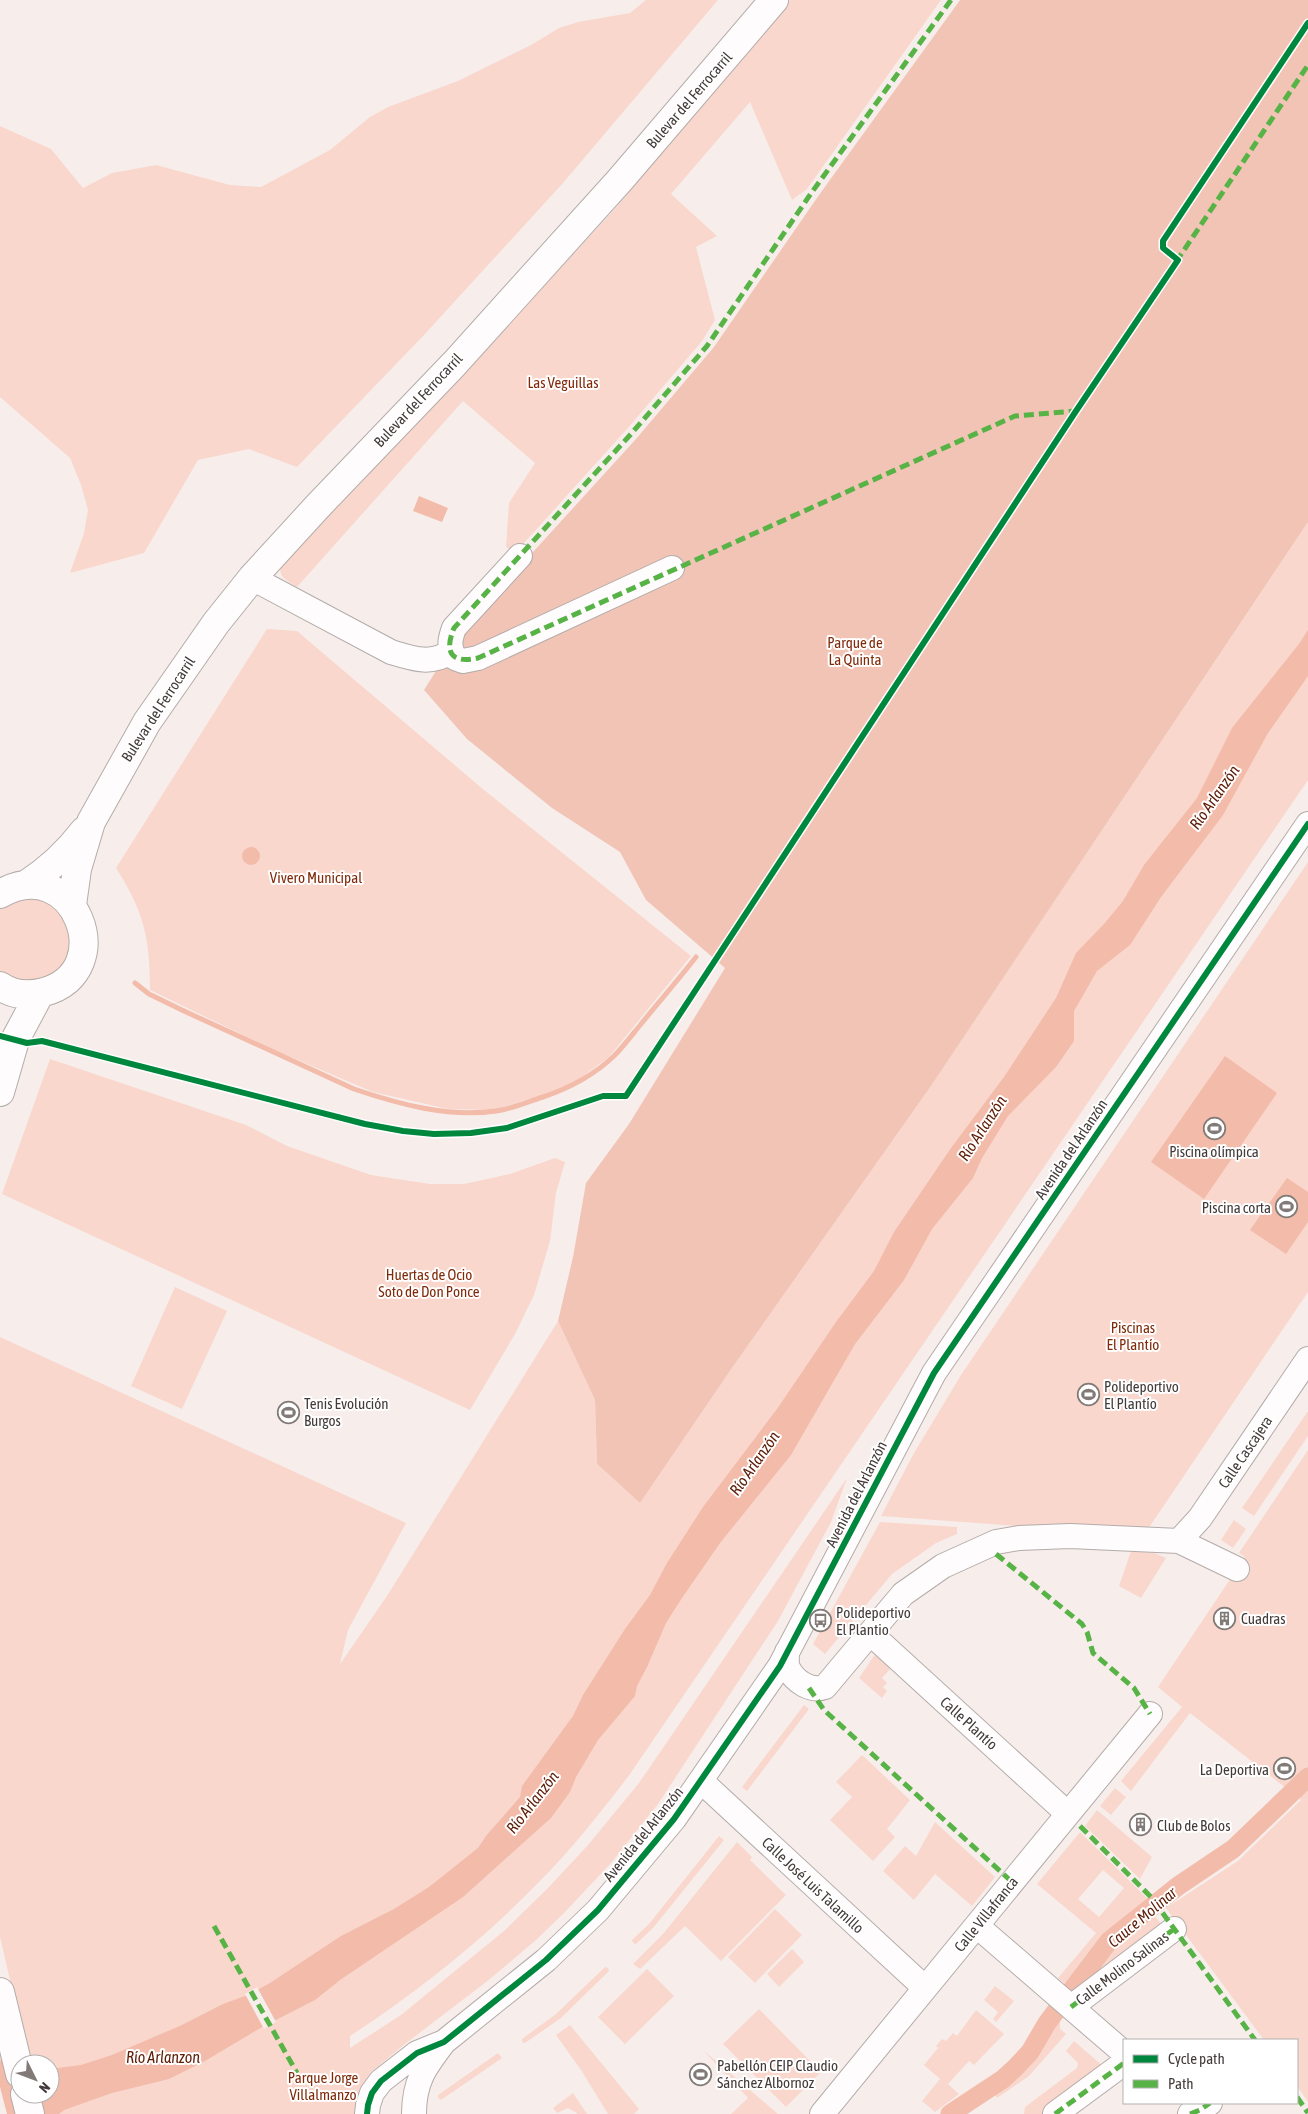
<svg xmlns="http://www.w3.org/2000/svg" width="1308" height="2114" font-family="'Asap Condensed',sans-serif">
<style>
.green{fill:#f9d7cd;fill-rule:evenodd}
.forest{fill:#f2c4b6}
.water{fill:#f2bbaa}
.pier{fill:#f7eeeb}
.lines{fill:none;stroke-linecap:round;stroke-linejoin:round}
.stream{stroke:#f2bbaa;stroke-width:5}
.canal{stroke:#f2bbaa;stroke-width:19}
.minor-casing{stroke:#b3acaa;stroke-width:26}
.major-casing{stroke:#b3acaa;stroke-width:30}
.minor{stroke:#fefcfc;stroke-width:24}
.major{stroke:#fefcfc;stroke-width:28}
.quiet{stroke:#57b346;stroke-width:5;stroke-dasharray:10 5;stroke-linecap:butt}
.cycleway-casing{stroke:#fff;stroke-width:9}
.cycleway{stroke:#00873e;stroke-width:6}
.labels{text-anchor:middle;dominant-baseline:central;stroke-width:4;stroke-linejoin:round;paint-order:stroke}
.street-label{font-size:15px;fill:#423b39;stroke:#fff}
.park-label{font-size:15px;fill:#802a0a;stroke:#fff}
.poi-label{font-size:15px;fill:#423b39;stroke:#fff;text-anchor:start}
.water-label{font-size:16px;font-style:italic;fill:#5e1d06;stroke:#fff}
</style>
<rect width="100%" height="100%" fill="#f7eeeb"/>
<!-- green -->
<path class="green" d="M646,0h72l-155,183 -139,152 -127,132 -48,-18 -51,11 -54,93 -74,20 14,-40 4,-23 -7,-25 -11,-27 -70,-61v-271l51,23 32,39 29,-15 44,-8 74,20 31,2 69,-37 40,-33 18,-10 70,-26 73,-36 28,-17 19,-6 52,-9z
M790,0h151l-134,189 -15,11 -42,-98 -79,92 46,42 -21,11 19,73 -13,21 -75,88 -112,124 -9,-6 3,-44 26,-40 -72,-62 -166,186c-13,-8 -22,-12 -13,-28l174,-180 156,-169z
M1308,522v258l-678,994c-29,38 -58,75 -91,108 -55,57 -123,111 -189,154v12l51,-33 103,-84 44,-43 40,-43 51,-62 208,-305 -16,44 -53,99 -120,183 -46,58 -48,51 -28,27 -46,39 -85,65 -34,28 -12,18 -5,24h-354v-65l24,-9 -24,-103v-600l406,186 -58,107 -8,34 47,-68 171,-275 37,79 2,64 43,39 92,-135 199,-282zM20,2064h30v30h-30z
M267,629l30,2 187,159 207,166 -82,101 -39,29 -76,24 -46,-1 -75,-17 -101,-43 -122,-59c0,-52 -6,-78 -34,-122z
M1308,862v430l-164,243 -263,-19 33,-63 47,-78z
M24,897c38,5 38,12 49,46l-13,30 -31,12 -29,-12v-64l4,-4z
M50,1059l196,66 41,21 84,29 59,9h34l46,-10 45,-16 10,4 -9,31 -6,48 -16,54 -19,39 -45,76 -468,-216z
M175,1287l52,24 -45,98 -51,-23z
M1308,1411v25l-54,80 -12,-8z
M1308,1450v652l-11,-16v-46h-33l-98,-132 72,-47 63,-61 -111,-87 -59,78 -10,-10 61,-74 -24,-20 87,-130 -6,-4z
M1234,1520l12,9 -13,19 -12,-8z
M880,1522l77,5v7l-21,9 -44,31 -67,80 -12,-10z
M1131,1551l23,2 12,5 -25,40 -22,-12z
M878,1650l16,15 -12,13 5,5 -4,4 4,4 -5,7 -23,-20z
M804,1705l5,4 -62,82 -5,-4z
M862,1755l48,45 -23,29 8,8 -22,24 -43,-41 22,-23 -16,-15z
M1115,1788l11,9 -15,18 -11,-9z
M1097,1810l55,47 -12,22 -55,-53z
M935,1822l60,55 -23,29 -37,-32 -21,26 -31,-29 22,-25 11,10z
M1080,1832l68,67 -43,42 -38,45 -9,-8 38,-45 -59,-49zM1103,1870l21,18 -25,29 -21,-18z
M719,1836l5,4 -71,88 -17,16 -3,-1 -1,-3 17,-16z
M737,1842l15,15 -2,3 36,35 -65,66 -36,-35 -45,43 -7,-5 30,-30z
M775,1909l27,26 -47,48 -27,-26z
M1154,1915l11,14 -92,63 33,-39z
M792,1949l12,13 -25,25 -12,-13z
M605,1967l3,1 1,3 -48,47 -36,25 -3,-1v-3l34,-25z
M647,1969l27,27 -49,48 -27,-27z
M995,1986l19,15 -18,21 -3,-3 5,-7 -14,-12z
M759,2009l62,63 -35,35 -63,-63z
M976,2010l28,24 -30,31 -5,-4 -21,23 11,10 -24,18 -13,-11 18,-22 -16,-14 14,-17 -2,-2 6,-7 4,2 7,-8 4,3z
M1060,2015v14l6,5 -37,42 -32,22 -4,-6c6,-4 14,-8 20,-13 20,-16 33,-42 47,-64z
M570,2025l69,84 -5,5h-26l-27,-44 -25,-35z
M1074,2041l30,26 -60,47h-20l1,-7 52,-39 1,-5 -12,-12z
M703,2050l75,64h-47l17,-16z
M498,2053l4,5 -61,42 -3,-2v-3z
M573,2093l14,21h-9l-10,-6 -11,5 -4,-5z"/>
<!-- forest -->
<path class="forest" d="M960,0h348v522l-377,564 -199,282 -92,135 -43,-39 -2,-64 -37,-79 15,-64 13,-74 43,-59 96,-156 -79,-68 -26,-48 -68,-44 -85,-69 -43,-49 37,-59 175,-192 78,-92 105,-152z"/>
<!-- water -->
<path class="water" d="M419,496l29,12 -6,14 -29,-11z
M1308,630v46l-40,57 -45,82 -62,82 -31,48 -33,26 -23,40v30l-18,26 -48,49 -26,42 -9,20 -41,51 -28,51 -49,64 -64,111 -71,88 -38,55 -16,25 -19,44 -10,19 -2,10 -37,44 -22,37 -6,15 -19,26 -88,79 -123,83 -25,20 -53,27 -57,34 -36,18 -57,14 -48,17 -5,4h-59v-53l3,-3 30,6h-13v30h30v-25l31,-4 31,-10 70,-30 41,-21 25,-9 22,-12 71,-47 53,-27 35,-22 49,-39 8,-12 34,-39 2,-11 51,-70 10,-21 42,-66 25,-34 17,-32 36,-56 74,-98 59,-87 38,-51 20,-39 57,-84 53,-71 52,-79 20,-45 28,-29 19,-23 21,-36 53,-67 35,-70 67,-84z
M242 856a9 9 0 1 1 18 0a9 9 0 1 1-18 0Z
M1225,1056l52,37 -73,106 -53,-37z
M1287,1178l21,14v30l-22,32 -36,-24z"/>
<!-- pier -->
<path class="pier" d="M257,1987l19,35 -12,7 -19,-35z
M0,2087l7,27h-7z"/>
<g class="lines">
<!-- stream -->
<path class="stream" d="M135,983l14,11 35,17 170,78c44,15 95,29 142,22 15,-2 31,-9 47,-14 27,-9 50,-21 71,-41 10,-10 18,-21 27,-32 18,-22 37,-44 55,-67"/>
<!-- canal -->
<path class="canal" d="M950,2114l53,-35 13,-12 14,-15 17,-29 62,-82 69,-55 55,-37 75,-72"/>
<defs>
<path id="minor" d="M520,556l-66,72c-4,11 -6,19 1,30l8,3 15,-3 194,-90
M252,578l139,74c23,7 39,13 60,0
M1179,1541l21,-23 108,-159
M870,1633l198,181
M787,1652c0,5 -1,11 1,16 7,14 23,24 37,19l78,-93 40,-28 53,-24 23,-4 51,-2 109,5 58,28
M701,1781l224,207
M977,1926l147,127
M1071,2007l103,-78
M367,2114l1,-9 4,-12 9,-12 36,-28 27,-11 102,-82 52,-50 76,-91 106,-153 154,-293 374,-549
M414,2114c0,-33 11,-47 30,-72
M822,2114l328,-400
M1055,2114l69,-51
M1190,2114l10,-4 10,-7"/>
<path id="major" d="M27,884c23,-15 41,-32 57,-53
M0,894c74,-43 121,77 44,98 -15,4 -31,3 -44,-6
M72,905l5,-36 14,-47 56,-100 69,-99 36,-45 65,-71 138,-144 165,-183 154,-180
M0,1092l15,-52 25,-47
M0,1992l20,82
M25,2094l5,20"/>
</defs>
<!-- minor casing -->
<use href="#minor" class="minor-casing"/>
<!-- major casing -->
<use href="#major" class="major-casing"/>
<!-- minor -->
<use href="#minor" class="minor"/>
<!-- major -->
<use href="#major" class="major"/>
<!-- quiet -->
<path class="quiet" d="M951,0l-139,192 -105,154 -76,88 -177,194c-10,24 -3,36 24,30l537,-242 61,-5
M1176,262l132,-197
M996,1554l86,70 5,8 6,21 41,35 16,26
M809,1688l15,22 188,172
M1080,1826l71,71 104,143
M214,1926l83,147
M1071,2007l103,-78
M1297,2097l11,16
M1055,2114l69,-51
M1190,2114l10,-4 10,-7"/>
<defs>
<path id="cycleway" d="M0,1036l27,7 15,-2 323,83 38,7 31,3 37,-1 36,-5 96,-32h23l450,-685 102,-151 -15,-12v-7l145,-218
M367,2114l1,-9 4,-12 9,-12 36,-28 27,-11 102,-82 52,-50 76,-91 106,-153 154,-293 374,-549"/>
</defs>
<!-- cycleway casing -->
<use href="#cycleway" class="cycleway-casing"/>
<!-- cycleway -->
<use href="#cycleway" class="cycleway"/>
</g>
<!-- icons -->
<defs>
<symbol id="stadium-ring" viewBox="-11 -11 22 22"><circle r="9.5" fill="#fff" stroke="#817a77" stroke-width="1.5"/><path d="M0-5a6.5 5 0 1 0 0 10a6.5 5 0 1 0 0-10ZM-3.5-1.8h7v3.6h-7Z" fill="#817a77"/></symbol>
<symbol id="building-ring" viewBox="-11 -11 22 22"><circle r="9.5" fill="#fff" stroke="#817a77" stroke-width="1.5"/><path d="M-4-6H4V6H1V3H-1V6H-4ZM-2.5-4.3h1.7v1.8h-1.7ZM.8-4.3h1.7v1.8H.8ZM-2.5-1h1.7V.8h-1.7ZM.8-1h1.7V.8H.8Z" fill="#817a77"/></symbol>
<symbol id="bus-ring" viewBox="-11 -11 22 22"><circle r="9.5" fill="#fff" stroke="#817a77" stroke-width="1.5"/><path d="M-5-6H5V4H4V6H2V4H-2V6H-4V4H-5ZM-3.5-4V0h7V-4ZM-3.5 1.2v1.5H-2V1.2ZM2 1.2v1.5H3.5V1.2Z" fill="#817a77"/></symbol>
</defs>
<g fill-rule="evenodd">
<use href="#stadium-ring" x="1202" y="1116" width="25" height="25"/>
<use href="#stadium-ring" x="1274" y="1194" width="25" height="25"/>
<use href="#stadium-ring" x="1076" y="1382" width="25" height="25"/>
<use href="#stadium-ring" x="276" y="1400" width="25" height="25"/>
<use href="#building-ring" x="1212" y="1606" width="25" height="25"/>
<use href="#bus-ring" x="808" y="1608" width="25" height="25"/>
<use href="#stadium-ring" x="1272" y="1756" width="25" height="25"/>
<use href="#building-ring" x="1128" y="1812" width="25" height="25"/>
<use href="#stadium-ring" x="688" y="2062" width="25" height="25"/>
</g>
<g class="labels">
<!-- street labels -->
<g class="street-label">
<text transform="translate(689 100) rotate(-49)">Bulevar del Ferrocarril</text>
<text transform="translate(418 400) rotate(-47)">Bulevar del Ferrocarril</text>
<text transform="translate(158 709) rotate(-57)">Bulevar del Ferrocarril</text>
<text transform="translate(1071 1149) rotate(-56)">Avenida del Arlanzón</text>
<text transform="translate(1245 1452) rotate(-56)">Calle Cascajera</text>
<text transform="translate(856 1494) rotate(-63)">Avenida del Arlanzón</text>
<text transform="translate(969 1723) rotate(42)">Calle Plantío</text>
<text transform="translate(643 1834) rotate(-51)">Avenida del Arlanzón</text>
<text transform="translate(813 1885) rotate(43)">Calle José Luis Talamillo</text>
<text transform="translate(986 1914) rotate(-51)">Calle Villafranca</text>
<text transform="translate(1122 1968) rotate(-37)">Calle Molino Salinas</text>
</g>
<!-- park labels -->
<g class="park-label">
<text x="563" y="382">Las Veguillas</text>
<text x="855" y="642">Parque de<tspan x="855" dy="17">La Quinta</tspan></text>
<text x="316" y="877">Vivero Municipal</text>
<text x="429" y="1274">Huertas de Ocio<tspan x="429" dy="17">Soto de Don Ponce</tspan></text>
<text x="1133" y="1327">Piscinas<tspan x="1133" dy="17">El Plantío</tspan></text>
<text x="323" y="2077">Parque Jorge<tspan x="323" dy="17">Villalmanzo</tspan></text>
</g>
<!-- poi labels -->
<g class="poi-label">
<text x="1214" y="1151" text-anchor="middle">Piscina olímpica</text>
<text x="1271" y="1207" text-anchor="end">Piscina corta</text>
<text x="1104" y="1386">Polideportivo<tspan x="1104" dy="17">El Plantío</tspan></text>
<text x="304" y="1403">Tenis Evolución<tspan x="304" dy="17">Burgos</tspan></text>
<text x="836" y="1612">Polideportivo<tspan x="836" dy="17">El Plantio</tspan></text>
<text x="1241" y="1618">Cuadras</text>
<text x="1269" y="1769" text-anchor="end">La Deportiva</text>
<text x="1157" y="1825">Club de Bolos</text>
<text x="717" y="2065">Pabellón CEIP Claudio<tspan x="717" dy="17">Sánchez Albornoz</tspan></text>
</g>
<!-- water labels -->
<g class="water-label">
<text transform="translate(1214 797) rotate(-55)">Río Arlanzón</text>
<text transform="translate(982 1128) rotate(-57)">Río Arlanzón</text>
<text transform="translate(754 1463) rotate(-55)">Río Arlanzón</text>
<text transform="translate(532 1802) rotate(-52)">Río Arlanzón</text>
<text transform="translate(1142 1917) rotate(-40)">Cauce Molinar</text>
<text x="163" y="2057">Río Arlanzon</text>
</g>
</g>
<!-- legend -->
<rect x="1123" y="2039" width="175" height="65" fill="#ffffff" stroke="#b3b1b0"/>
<rect x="1133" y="2055" width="25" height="8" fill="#00873e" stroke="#b3b1b0"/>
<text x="1168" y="2064" font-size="15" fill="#423b39">Cycle path</text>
<rect x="1133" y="2080" width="25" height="8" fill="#57b346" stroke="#b3b1b0"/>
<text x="1168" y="2089" font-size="15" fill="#423b39">Path</text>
<!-- north arrow -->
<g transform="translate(35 2079) rotate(132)"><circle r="24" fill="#ffffff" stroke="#b3b1b0"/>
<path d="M0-4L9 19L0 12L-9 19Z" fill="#817a77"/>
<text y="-8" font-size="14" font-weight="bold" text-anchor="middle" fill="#423b39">N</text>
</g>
</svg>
